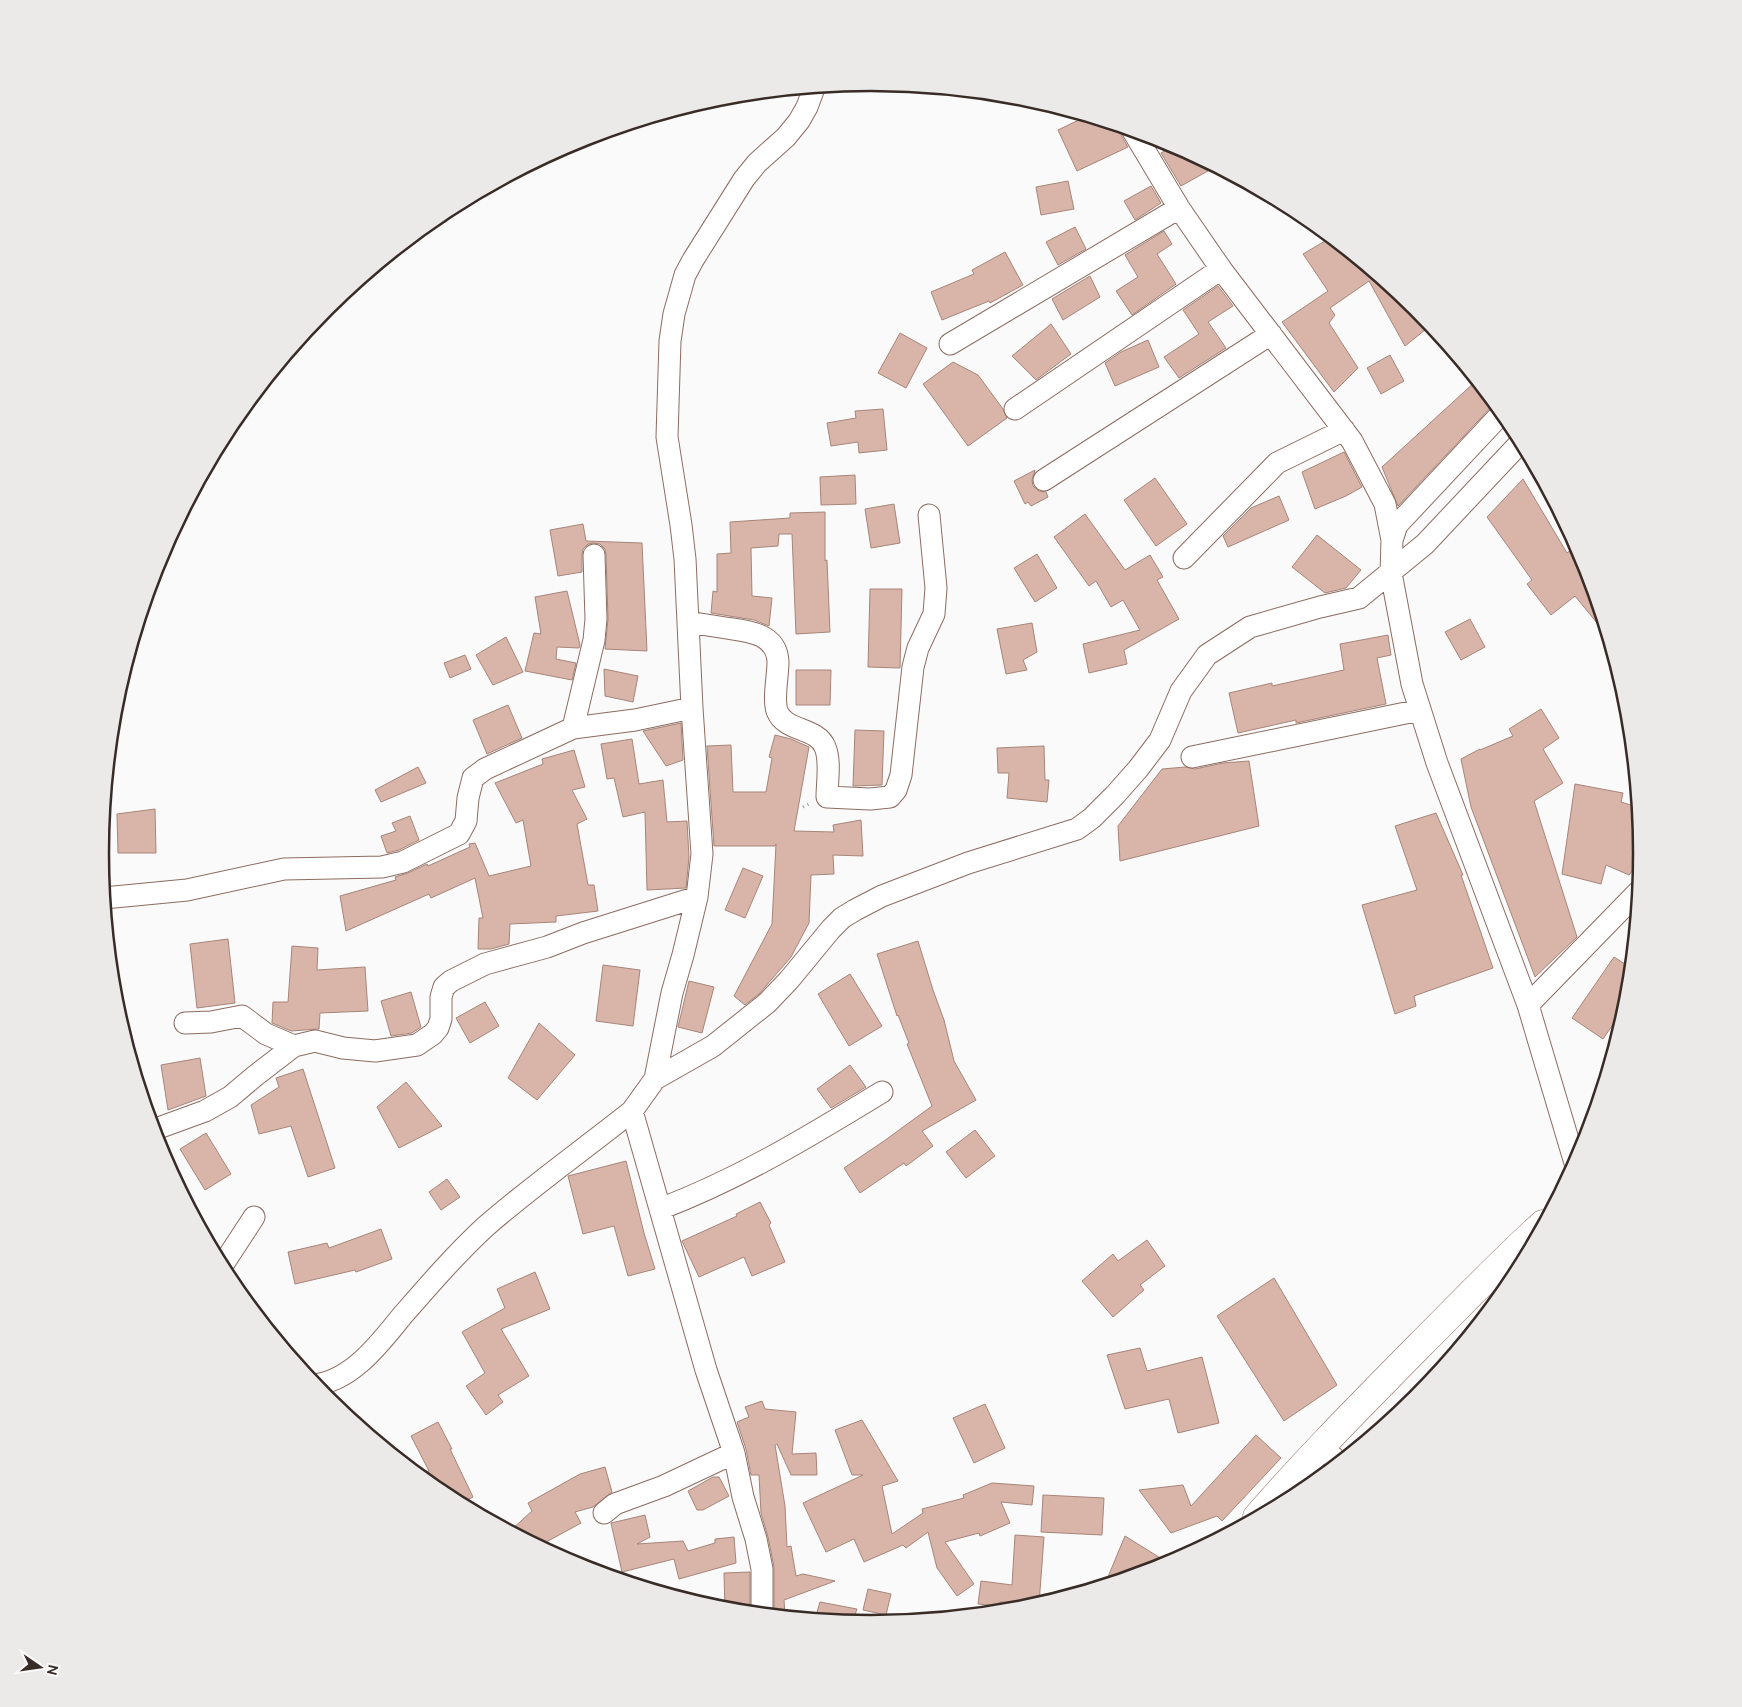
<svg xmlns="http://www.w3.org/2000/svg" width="1742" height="1707" font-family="Ubuntu,sans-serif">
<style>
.building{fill:#d8b5a8;stroke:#a78579}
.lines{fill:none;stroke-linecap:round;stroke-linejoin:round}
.minor-casing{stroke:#8c6c60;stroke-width:23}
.secondary-casing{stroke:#8c6c60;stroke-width:29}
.path{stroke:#948d8a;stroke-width:3;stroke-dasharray:1 4;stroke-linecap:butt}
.minor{stroke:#fff;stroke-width:21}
.secondary{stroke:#fff;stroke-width:28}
.rim{fill:none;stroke:#392c27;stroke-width:2.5}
</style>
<rect width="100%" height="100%" fill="#fafafa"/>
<!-- building -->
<path class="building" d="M1085,117l36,11 1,9 6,10 -51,24 -19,-41z
M1174,146l19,10 22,11 -34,19 -20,-33z
M1068,181l6,28 -33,6 -5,-28z
M1151,186l10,17 -26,17 -11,-19z
M1075,227l11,22 -28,16 -12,-23z
M1164,231l8,13 -15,10 19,30 -44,31 -16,-24 22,-14 -13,-22z
M1330,238l86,71 14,17 -25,20 -36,-65 -39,27 5,7 -6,8 29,45 -24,24 -52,-70 46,-31 -25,-37z
M1005,252l18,33 -33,18 -1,-2 -47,19 -11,-28 43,-18 -2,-4z
M1090,276l10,21 -37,23 -11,-21z
M1218,286l15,20 -25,16 18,26 -47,30 -15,-21 35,-23 -16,-24z
M1051,324l20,30 -35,26 -24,-24z
M900,333l27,15 -21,40 -28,-15z
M1148,340l11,27 -44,19 -10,-23 16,-11z
M1390,355l14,26 -23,13 -14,-26z
M953,362l25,13 25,34 4,9 -39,28 -45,-62z
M1476,381l18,23 -96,102 -16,-39z
M883,409l4,41 -28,3 -1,-11 -27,4 -4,-23 29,-5 -1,-7z
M1344,452l18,35 -16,9 -31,13 -13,-37z
M1035,470l-3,10 1,6 6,5 7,1 2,5 -17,9 -3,-4 -3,2 -11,-23z
M855,475l1,29 -35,1 -1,-28z
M1155,478l32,46 -31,22 -32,-46z
M1523,479l44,74 9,-7 7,13 23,75 -31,-38 -24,19 -24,-31 5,-4 -45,-63z
M1279,496l10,24 -61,27 -5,-11 28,-28z
M894,504l6,39 -29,5 -6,-39z
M825,512v49l2,-1 3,72 -34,2 -4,-100h-13l-1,12 -27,2 1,48 20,2 -3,28 -15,-6 -43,-7 2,-22 4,1v-38l14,-1 -1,-31 60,-4v-5z
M1085,514l40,56 25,-15 13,22 -6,3 22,39 -55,31 3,14 -38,9 -6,-29 57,-14 -17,-30 -12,7 -15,-26 -7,5 -35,-49z
M583,524l3,17 56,2 5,108 -42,-2 3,-30 -2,-64 -1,-6 -5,-5 -7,-1 -5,1 -5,5 -1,6v17l-24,4 -8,-46z
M1317,535l44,35 -15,18 -21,5 -33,-26z
M1037,554l20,34 -22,14 -21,-34z
M870,589h32l-2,79 -32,-1z
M567,591l13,54 -1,3 -22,-1 -1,12 20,4 -4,17 -47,-9 9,-38 7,1 -6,-37z
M1470,619l15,28 -24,13 -16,-28z
M1032,623l5,29 -14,8 4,10 -21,4 -9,-45z
M1388,635l3,20 -14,3 9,46 -90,19v-3l-58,13 -9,-40 43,-10v3l72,-16 -4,-26z
M506,637l17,35 -30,13 -17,-30z
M465,655l6,14 -21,9 -6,-15z
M604,669l34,7 -5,26 -28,-6z
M796,670h35l-1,35h-34z
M508,705l14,33 -35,16 -14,-34z
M1541,709l18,29 -16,11 20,34 -29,18 43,136 -42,40 -64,-170 -10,-48 19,-10v1l33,-14 -4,-7z
M681,723l2,37 -17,6 -23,-35z
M855,730l29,1 -2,54 -29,1z
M775,735l16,4 18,8 -15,84 40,1 -1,-7 28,-5 2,36 -30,-1 1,19 -23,1 -2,48 -18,34 -32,37 -14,11 -11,-9 38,-72 4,-80 -1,2h-61l-7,-100 24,-1 2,47h33l6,-34 -3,-1z
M632,739l7,45 24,-4 4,42 20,-1 2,36 -3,31 -39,2 -2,-78 -22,5 -9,-39 -7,1 -6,-35z
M1044,746l1,34h4l-2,22 -40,-4 2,-25h-11l-1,-25z
M574,750l11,37 -13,3 15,29 -10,5 11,61h6l4,26 -42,5v6l-46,2 -1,20 -18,5h-13l1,-31h4l-8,-40 -44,20 -2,-4 -83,37 -6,-35 56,-16 -1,-3 13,-4 19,-9 1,2 42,-19 -1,-3 6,-1 14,33 42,-10 -8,-46 -7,3 -21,-40 48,-19 -1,-5z
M1249,761l10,65 -139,35 -2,-35 44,-57 23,-2 10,2 28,-6z
M418,767l8,16 -45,19 -6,-12z
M1575,784l48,9 -2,9 16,5 4,53 -12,15 -23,-10 -5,19 -39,-10z
M155,809l1,44h-38l-1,-39z
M1436,813l27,62h-2l32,93 -79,28 2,10 -21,8 -33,-109 55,-15 -22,-64z
M410,816l9,24 -20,10 -12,3 -6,-17 15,-5 -4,-8z
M743,868l20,8 -18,42 -20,-8z
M228,939l7,64 -38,5 -7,-64z
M918,941l15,49 11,30 10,41 22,39 -54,31 11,15 -27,20 -2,-3 -44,30 -16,-25 40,-27 48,-35 -25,-62 2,-1 -11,-28 -1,1 -20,-62z
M292,946l26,2 -1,22 48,-3 3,44 -48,2 -1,16 -28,2 -19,-8 1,-21h15z
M1614,957l17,11 -4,36 -24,35 -31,-21z
M603,965l37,5 -7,56 -37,-5z
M850,974l32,52 -33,20 -31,-52z
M689,981l25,6 -12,46 -24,-6z
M411,992l10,35 -9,6 -21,3 -10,-35z
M485,1002l14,24 -29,17 -14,-25z
M539,1023l36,32 -38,45 -29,-22z
M200,1058l6,38 -38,14 -7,-45z
M850,1065l16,22 -35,21 -14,-19z
M303,1069l32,99 -27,9 -17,-51 -32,8 -8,-29 28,-18 -3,-9z
M406,1082l36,44 -43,22 -22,-41z
M975,1130l20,26 -29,22 -20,-26z
M206,1133l25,41 -26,16 -25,-41z
M626,1161l18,72 11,36 -27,7 -14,-50 -31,8 -15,-58z
M447,1179l13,18 -19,13 -12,-18z
M760,1202l11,21 -2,2 16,37 -33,14 -8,-19 -45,20 -17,-36 55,-25 -1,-2z
M381,1229l11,30 -36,13 -1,-2 -60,14 -7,-32 39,-9 2,5z
M1147,1240l18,26 -25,19 4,5 -31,27 -31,-36 31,-27 5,7z
M535,1272l15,37 -49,20 28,47 -31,19 5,7 -17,13 -20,-29 19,-13 -23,-41 43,-24 -8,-19z
M1274,1278l63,107 -53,36 -67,-105z
M1140,1348l7,23 55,-14 17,66 -41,10 -9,-34 -44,10 -18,-54z
M762,1401l3,8 31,3 -4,42 24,-1 1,22h-26l-14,-31 -2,1 10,61 2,41 4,-1 5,30 7,-2 32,7 -51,19 1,16 -11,-1v-48l-6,-30 -7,-24 -2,-38h-8l-5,-26 -9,-27 12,-5 -4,-10z
M985,1404l20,44 -31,15 -21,-45z
M862,1420l36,61 -16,5 10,48 31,-21 -1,-4 42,-11 -1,-3 29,-12 42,3 -2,19 -31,-3 9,21 -30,13 -1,-3 -34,9 29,42 -17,12 -20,-28 -9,-36 -22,16 -3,-3 -39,17 -10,-23 -28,13 -23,-49 60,-28h-11l-17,-45z
M438,1422l14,27h-2l23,48 -13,7 -18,-10 -7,-6 -8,-16 2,-1 -18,-35z
M1256,1435l25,23 -59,63 -5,-5 -46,17 -32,-43 44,-5 8,21z
M605,1467l7,25 -19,15 -18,5 6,11 -42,23 -29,-15 22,-20 -4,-8 52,-29z
M713,1477h6l10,19 -26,14h-6l-9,-19z
M1043,1495l61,3 -2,37 -61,-3z
M645,1515l5,22 -13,7 46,-3 5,10 27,-8v-4l19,-2 2,26 -57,16 -5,-20 -52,13 -11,-49z
M1015,1535l29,2 -5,67 -39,-2v4l-22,-2 3,-23 31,4z
M1125,1536l45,28 -65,20z
M750,1572v41l-25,-3 -1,-37z
M868,1589l23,5 -5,21 -23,-5z
M820,1602l37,7 -5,14 -37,-4z"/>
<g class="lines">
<defs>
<path id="minor" d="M814,88l-7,19 -8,14 -13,16 -29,26 -13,16 -51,81 -8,15 -11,39 -4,27 -3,96 14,88 4,34 7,149 10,146 -5,43 -14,58 -11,38 -17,86 58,-33 54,-43 22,-23 42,-51 11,-11 13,-8 27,-14 86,-33 109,-34 15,-11 23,-23 23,-26 22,-29 21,-49 26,-36 43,-28 70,-20 39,-9 66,-54 96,-102
M1133,131l46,77 42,61 131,172 33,63 7,36
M950,344l229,-136
M1015,409l206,-140
M1502,413l-105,112 -5,15 -1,33 21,111 25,79 91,242 47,158
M1044,480l227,-146
M1184,558l93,-95 67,-33
M688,622c12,2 25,4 38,6 21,3 51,5 52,34 0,14 -5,36 -1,49 8,21 40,16 48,36 6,14 2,35 2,50l43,2 20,-2 6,-7 5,-15 12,-108 5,-19 16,-34 2,-26 -7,-73
M573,728l21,-88 2,-21 -2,-64
M1192,757l228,-47
M104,898l83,-8 97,-21 98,-2 21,-5 56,-28 7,-13 2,-23 5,-20 12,-9 88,-41 62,-8 57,-12
M1528,1005l110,-113
M185,1023l26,-1 31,-6 24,18 28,12 21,-5 28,7 32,3 42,-6 16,-11 5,-6 3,-9v-22l3,-10 7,-6 34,-17 62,-17 36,-14 114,-36
M655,1079l-23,32 74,259 28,83 9,44 13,42 6,30v45
M153,1130l52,-19 25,-14 25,-21 39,-30
M660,1209c79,-30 150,-73 222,-117
M222,1266l32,-49
M314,1385c38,-4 66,-42 88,-69 27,-31 53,-61 83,-89 47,-41 98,-77 147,-116
M1321,1447l18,15
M604,1513l11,-9 49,-18 70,-33"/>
<path id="secondary" d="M1257,1517c51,-59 107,-115 162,-171 41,-41 81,-83 124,-122"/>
</defs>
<!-- minor casing -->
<use href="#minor" class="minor-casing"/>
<!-- secondary casing -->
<use href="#secondary" class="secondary-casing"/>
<!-- path -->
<path class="path" d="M803,807l8,-4"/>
<!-- minor -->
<use href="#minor" class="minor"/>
<!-- secondary -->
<use href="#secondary" class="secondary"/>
</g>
<!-- crop -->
<path d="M0 0H1742V1707H0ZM109 853a762 762 0 1 1 1524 0a762 762 0 1 1-1524 0Z" fill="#ebeae9" fill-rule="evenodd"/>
<path class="rim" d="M109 853a762 762 0 1 1 1524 0a762 762 0 1 1-1524 0Z"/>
<!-- north arrow -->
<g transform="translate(40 1667) rotate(103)" stroke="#fafafa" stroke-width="4" paint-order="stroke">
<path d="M0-4L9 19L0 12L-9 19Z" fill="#392c27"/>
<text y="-8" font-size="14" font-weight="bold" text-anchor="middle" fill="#392c27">N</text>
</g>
</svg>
